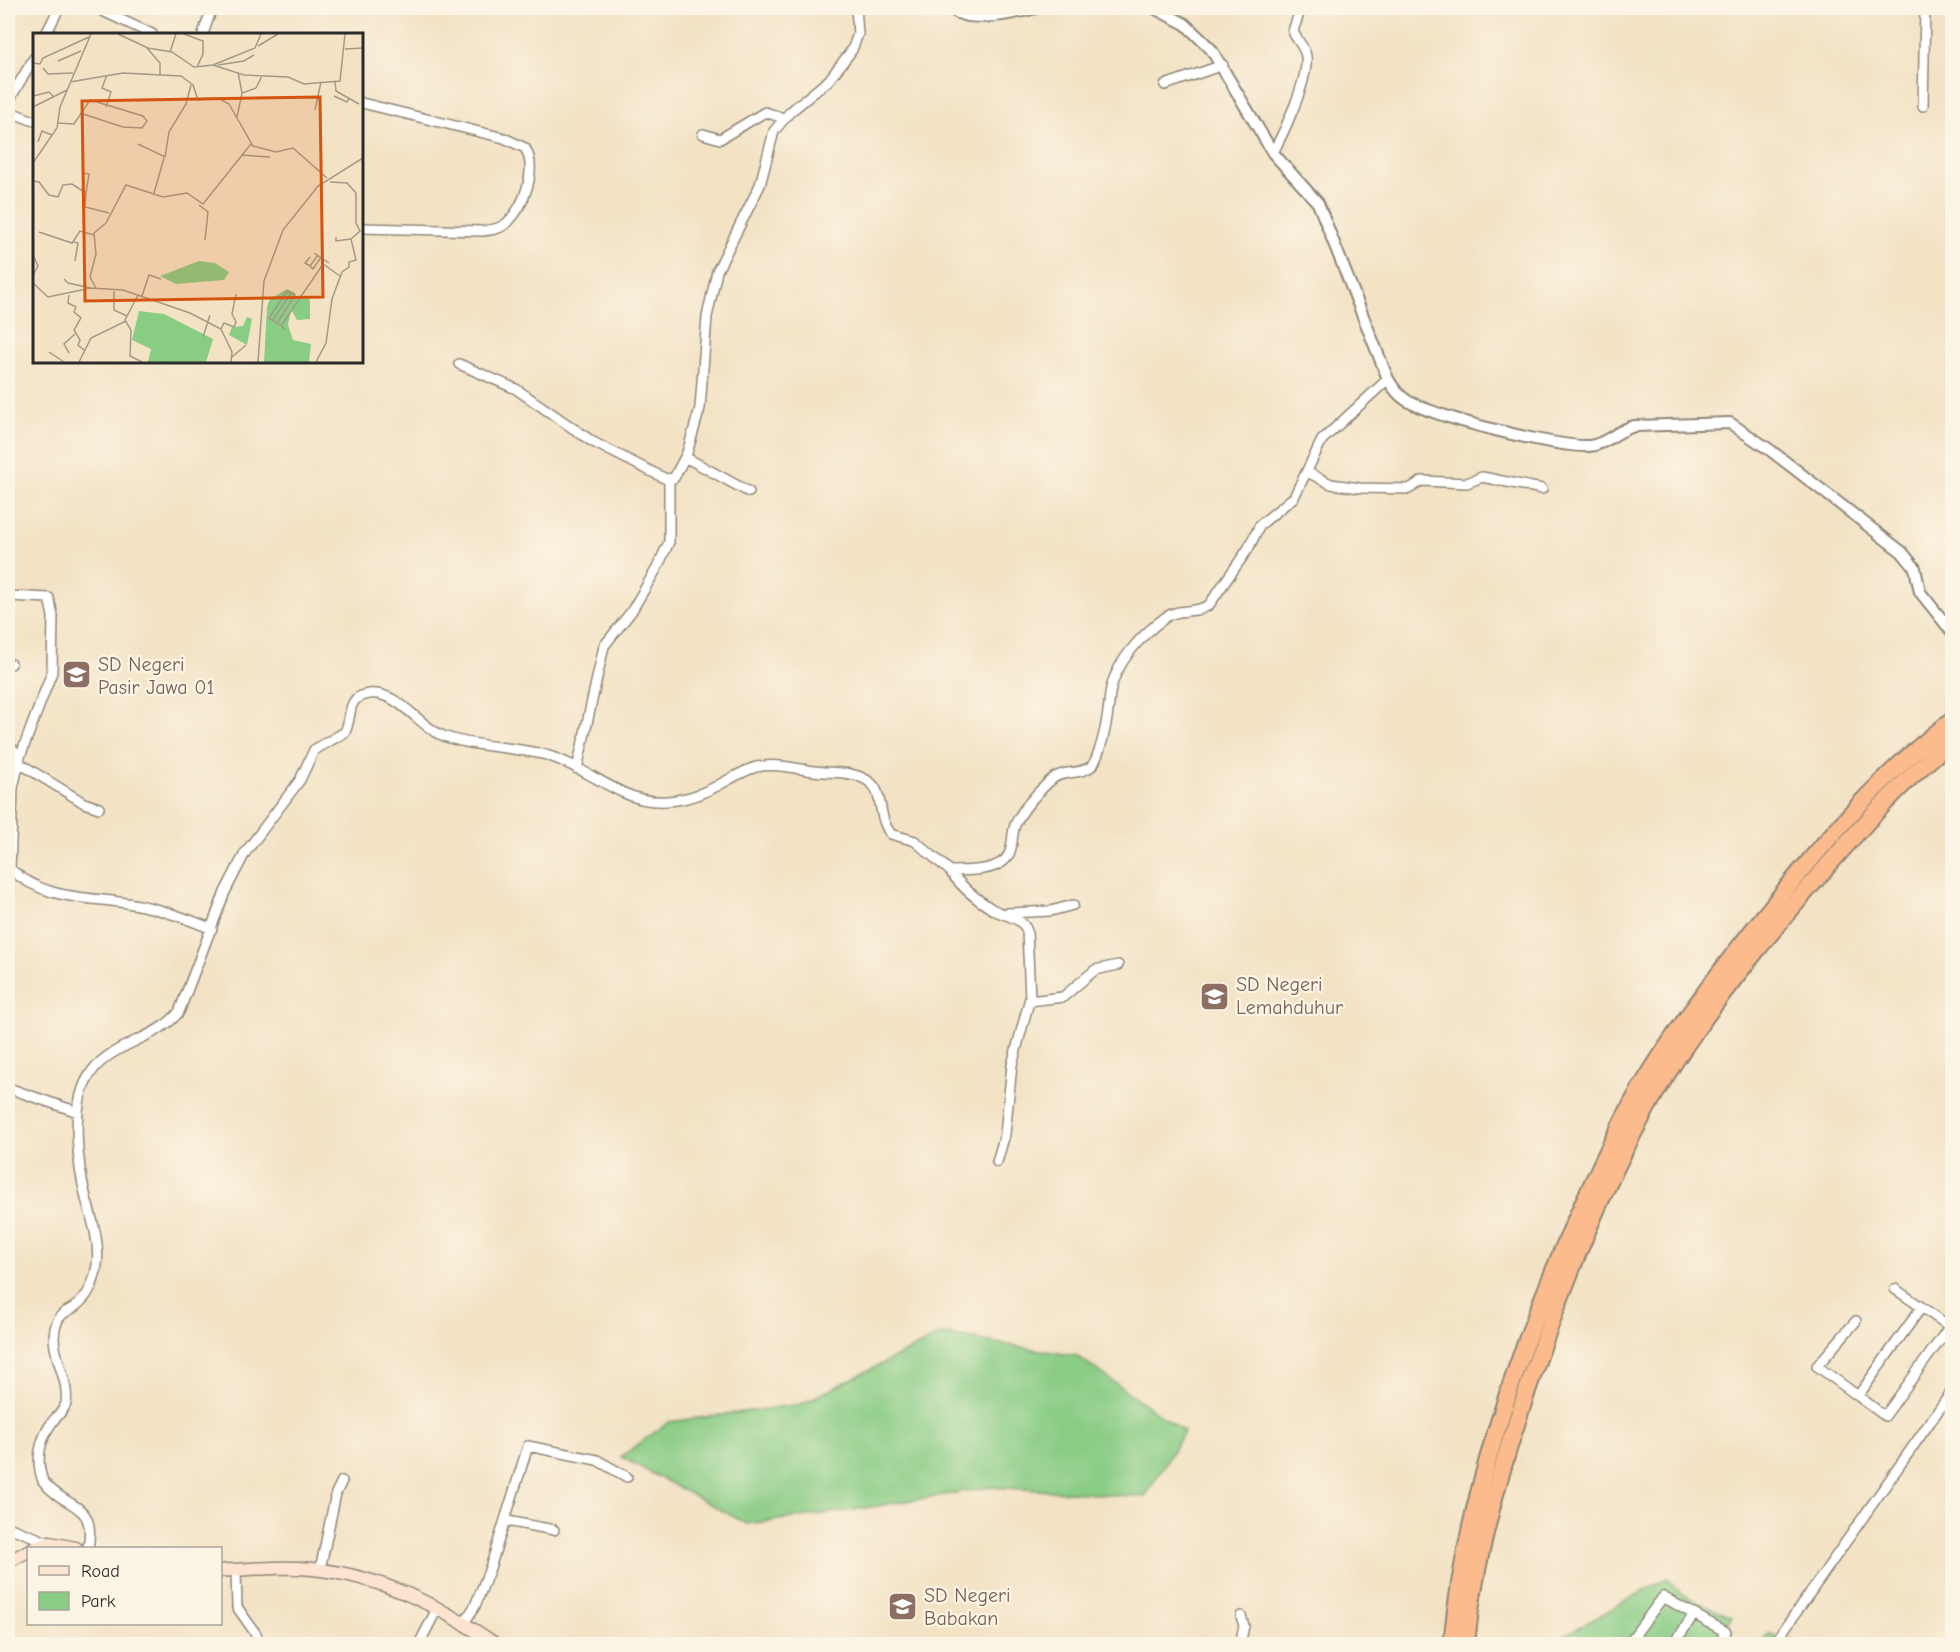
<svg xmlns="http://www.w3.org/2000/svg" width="1960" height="1652" font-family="'Comic Neue',sans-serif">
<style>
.green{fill:#89cc84;stroke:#5a7c58;stroke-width:1.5}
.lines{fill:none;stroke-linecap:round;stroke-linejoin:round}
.minor-casing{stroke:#8f8678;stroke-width:12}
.tertiary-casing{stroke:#8f8678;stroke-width:14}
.secondary-casing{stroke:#8f8678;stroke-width:15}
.motorway-casing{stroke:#8f8678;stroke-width:20}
.minor{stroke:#fff;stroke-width:9}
.tertiary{stroke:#fff;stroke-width:10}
.secondary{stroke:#fde4d1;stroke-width:12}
.motorway{stroke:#fbbb8c;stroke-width:16}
.labels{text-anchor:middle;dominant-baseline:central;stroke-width:4.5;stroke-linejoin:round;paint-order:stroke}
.education-label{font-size:20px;fill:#785e54;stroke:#fcf5e5;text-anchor:start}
.inset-road{fill:none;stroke:#a39987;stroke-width:1.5}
.view{fill:#d5540f;fill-opacity:0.15;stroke:#d5540f;stroke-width:3}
.inset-edge{fill:none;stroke:#2b2b2b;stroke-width:3}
</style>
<rect width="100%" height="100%" fill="#fcf5e5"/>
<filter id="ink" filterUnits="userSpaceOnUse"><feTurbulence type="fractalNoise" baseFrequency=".0167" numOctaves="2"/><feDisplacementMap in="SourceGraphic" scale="12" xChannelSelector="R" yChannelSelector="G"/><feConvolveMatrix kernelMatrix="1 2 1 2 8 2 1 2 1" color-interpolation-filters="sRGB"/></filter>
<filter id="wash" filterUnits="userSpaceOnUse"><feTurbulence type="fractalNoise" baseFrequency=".008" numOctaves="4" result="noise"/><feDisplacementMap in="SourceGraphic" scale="24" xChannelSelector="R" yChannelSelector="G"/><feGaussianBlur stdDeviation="1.35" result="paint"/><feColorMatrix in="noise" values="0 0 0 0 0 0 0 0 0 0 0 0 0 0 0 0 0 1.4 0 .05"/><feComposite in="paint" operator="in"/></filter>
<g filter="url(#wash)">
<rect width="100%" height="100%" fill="#f3e2c4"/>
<!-- green -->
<path class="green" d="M942,1334l135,22 107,76 -39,65 -154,-10 -138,23 -106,14 -126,-67 48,-35 132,-18z
M1667,1578l14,16 51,23 -18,27h-165z
M1768,1633l32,11h-39z"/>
</g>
<g filter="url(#ink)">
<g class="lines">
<defs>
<path id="minor" d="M96,8l56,26
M46,34l13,-26
M203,34l9,-26
M1165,85l58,-20
M8,102l26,-44
M362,103l142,35 21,10c13,21 -1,58 -17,74 -7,7 -17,8 -26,9l-120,-3
M1923,106l2,-98
M8,111l26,10
M703,134l17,5 45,-27 18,6
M1273,153c11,-21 36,-74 33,-97 -1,-9 -10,-16 -13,-25l8,-23
M459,364l57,25 77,53 73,37 8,-1 13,-25 13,-45 7,-91 10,-46 43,-86 14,-54 16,-19 39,-32 23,-30 6,-16 -2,-26
M685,457l64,35
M1307,472l24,12 29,4 49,1 13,-8 45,2 15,-6 60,12
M8,596l41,2 4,18 -1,56 -32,85
M8,663l3,1
M8,744l12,13 -7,31 -3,81c38,33 78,27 123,35 28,5 53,14 79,25
M19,763l65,40 15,5
M577,769l27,-123 27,-34 26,-44 12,-26v-62
M950,871c11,16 26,28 42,38 12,7 30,8 35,22l3,67 -18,67 -7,69 -8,28
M1007,913l44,-2 22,-6
M1029,1001l34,-4 32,-27 23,-5
M8,1088l70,24
M1895,1289l57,39
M1856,1321l-39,45 41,30 63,-88
M1858,1396l27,20 65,-90
M507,1521l47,9
M8,1527l42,16
M88,1548c9,-48 -22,-37 -45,-67 -8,-20 -3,-43 10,-60 5,-6 11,-10 13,-18 4,-27 -20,-54 -9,-81 3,-8 9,-10 16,-14 16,-11 21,-25 24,-43 3,-23 -5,-45 -11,-67 -8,-31 -15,-87 0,-117 19,-39 68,-38 93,-69l46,-120 20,-39 55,-73 14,-30 31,-18c8,-16 0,-35 24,-38 28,-3 48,29 70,40 24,12 77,13 107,21 28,8 51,26 78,38 32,15 65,8 95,-8 13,-7 24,-14 37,-18 24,-5 45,4 68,5 16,1 35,0 48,12 11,10 6,35 19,50l24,7 35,30c16,0 51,1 59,-17 5,-10 2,-22 7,-31 8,-17 22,-31 35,-43 12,-11 30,-4 42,-15 11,-21 15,-48 17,-71 4,-30 32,-60 56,-77 12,-9 30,-3 43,-12l39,-56 12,-24 34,-28 28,-57 66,-61
M236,1570l1,37 19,27 3,10
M320,1570l16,-77 6,-12
M464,1623l11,-17 15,-38 38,-122 69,14 30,17
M419,1644l19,-37
M1240,1644l4,-18 -3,-10
M1628,1644l35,-47 63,35 -8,12
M1674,1644l20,-30
M1774,1644l178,-253"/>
<path id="tertiary" d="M951,8c16,17 64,5 85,0
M1154,8l31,16 26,25 62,104 45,50 70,176c5,9 10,16 18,21 27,17 152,48 183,46 17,-1 29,-17 46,-20l95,-3 40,27 132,102 13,16 5,24 32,40"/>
<path id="secondary" d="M33,1548l17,-5 26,5
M8,1562l20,-11
M220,1571c31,-2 62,-5 93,-2 68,7 127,37 182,75"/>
<path id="motorway" d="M1452,1644c14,-143 64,-287 121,-418 20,-44 40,-89 64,-131 41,-70 91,-135 142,-197 52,-64 107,-128 173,-177
M1466,1644c8,-84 33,-170 60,-250 32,-97 69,-192 118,-281 45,-83 107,-158 168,-229 43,-50 88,-102 140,-143"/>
</defs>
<!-- minor casing -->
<use href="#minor" class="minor-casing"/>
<!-- tertiary casing -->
<use href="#tertiary" class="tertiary-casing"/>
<!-- secondary casing -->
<use href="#secondary" class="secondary-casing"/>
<!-- motorway casing -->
<use href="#motorway" class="motorway-casing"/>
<!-- minor -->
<use href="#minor" class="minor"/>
<!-- tertiary -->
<use href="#tertiary" class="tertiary"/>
<!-- secondary -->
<use href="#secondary" class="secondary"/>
<!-- motorway -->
<use href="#motorway" class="motorway"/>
</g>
</g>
<!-- icons -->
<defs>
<symbol id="school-square" viewBox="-11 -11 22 22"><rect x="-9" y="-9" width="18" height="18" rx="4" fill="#8d6e63" stroke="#fcf5e5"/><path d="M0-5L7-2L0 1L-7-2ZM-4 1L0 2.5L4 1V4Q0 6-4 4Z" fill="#fff"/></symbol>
</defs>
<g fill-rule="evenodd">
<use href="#school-square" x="60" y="658" width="33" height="33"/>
<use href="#school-square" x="1198" y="980" width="33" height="33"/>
<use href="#school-square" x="886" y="1590" width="33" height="33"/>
</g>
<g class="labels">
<!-- education labels -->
<g class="education-label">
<text x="98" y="664">SD Negeri<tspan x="98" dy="23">Pasir Jawa 01</tspan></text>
<text x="1236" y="984">SD Negeri<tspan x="1236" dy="23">Lemahduhur</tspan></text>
<text x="924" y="1595">SD Negeri<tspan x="924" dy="23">Babakan</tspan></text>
</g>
</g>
<!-- overview -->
<g transform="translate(33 33)">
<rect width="330" height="330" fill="#f3e2c4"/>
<path d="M166,228l16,2 14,9 -5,8 -48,4 -16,-8zM254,256l8,4 -2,6 7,-4 10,5v19l-13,1 -6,-11 -3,16 5,15 18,4 -2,18h-45l3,-55 3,-8zM106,278l25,3 49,25 -7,23h-58l3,-13 -19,-9zM214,284l5,2 -5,26 -18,-10 3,-8 11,-1z" fill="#89cc84"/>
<path class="inset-road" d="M85,1l30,14 24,4 22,15 19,-2 31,10 44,2 16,7 36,-3 5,-47M151,1l19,7v13l-6,13M225,13l20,-12M114,15l13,15v11M312,16l18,-1M137,19l6,-18M25,28l23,-10M0,30l7,1 3,-6 46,-21M180,32l42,-17 6,-14M185,32l26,-4 10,-6M10,35l5,6 25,-1M205,39l4,21M302,48l1,10 23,13M37,49l53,-9 58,3 12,9 5,15 20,-2 11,6 24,42 23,6 17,-4 34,30M0,63l16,-4 4,4M301,63l13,6 2,-4M0,74l34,-17M73,74l5,-15 -9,-4 5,-13M282,77l6,-28M204,84l5,-24 14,-5 6,-12M25,90l16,1 16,-24 53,16 4,5 -5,7 -19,-1 -40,-13M5,109l4,-11 10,4M105,111l27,13 4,-25 17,-28 5,-19M208,122l29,2M0,130l24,-35 3,-21 31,-73M50,140l6,1 -3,19M0,148l6,1 10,13 9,2 5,-12 9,-1 14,9 -1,14 24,6M121,160l10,-35M166,172l9,7 -3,28M6,199l33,11 8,-12 14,4M303,204v4l15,-2M41,209l4,1 -3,18M281,220l15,10M0,222l5,11 -5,9M277,224l-5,6 5,3 8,-11M277,233l3,3 8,-12M31,246l4,4 23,5M0,250l15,14 43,-9 32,2 67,23 31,16 11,23 -1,10M63,255l-6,-11 6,-23 -2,-21 12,-10 20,-38 37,12 24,-4 16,11 48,-60M81,258v19l13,6M36,262l-1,8 8,4 -2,5 7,6 -7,12 6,10 -2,5 6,5M105,262l-13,25 6,10 -1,26 12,6M109,263l7,-21 12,4M240,287l18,-27M244,290l18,-28 -8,-4 -18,27 8,5 8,6M248,293l42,-62 17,12M188,296l3,-6 10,4 2,-5 -4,-8 4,-20M170,304l7,-22M16,319l15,10M36,320l-5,-9 11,-10M199,324l14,-12M46,329l12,-24 35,-17M225,329l6,-81 19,-51 35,-44 45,-28M283,329l10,-19 6,-44 10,-27 7,-5v-5l7,-2 -5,-21 9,-8 -4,-8v-30l-9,-10 -17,-1"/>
<path class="view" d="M287,64l3,200 -238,4 -3,-200z"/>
<rect width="330" height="330" class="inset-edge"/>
</g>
<!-- margin -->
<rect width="1960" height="1652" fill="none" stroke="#fcf5e5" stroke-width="30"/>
<!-- legend -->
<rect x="27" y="1547" width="195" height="78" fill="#fcf5e5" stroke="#a8a49b" stroke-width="1.5"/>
<rect x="39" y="1566" width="30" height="9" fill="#fde4d1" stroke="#a8a49b" stroke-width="1.5"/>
<text x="81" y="1577" font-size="18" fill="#2b2b2b">Road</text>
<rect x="39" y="1592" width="30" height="18" fill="#89cc84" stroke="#a8a49b" stroke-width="1.5"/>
<text x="81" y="1607" font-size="18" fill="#2b2b2b">Park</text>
</svg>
